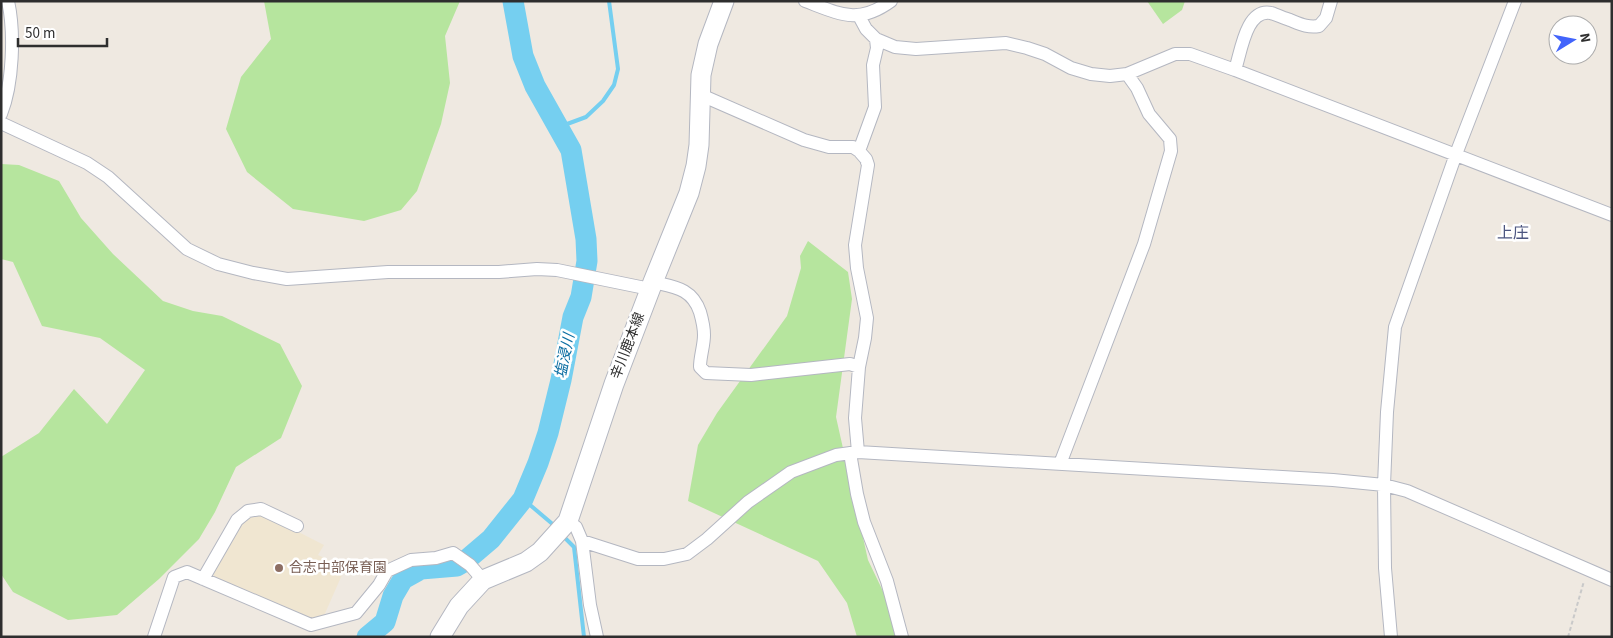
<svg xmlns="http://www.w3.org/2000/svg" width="1613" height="638" font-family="'Source Sans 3','Noto Sans JP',sans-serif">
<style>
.education{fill:#f0e6d1}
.green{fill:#b6e59e}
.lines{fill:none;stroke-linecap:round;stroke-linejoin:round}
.stream{stroke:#75cff0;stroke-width:4}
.river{stroke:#75cff0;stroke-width:21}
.street-casing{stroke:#b4b7c1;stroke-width:14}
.secondary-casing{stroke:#b4b7c1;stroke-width:21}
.path{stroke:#c9c9c9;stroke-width:2;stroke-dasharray:4 2.5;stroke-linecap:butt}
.street{stroke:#fff;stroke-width:12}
.secondary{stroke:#fff;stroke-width:19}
.education-dot{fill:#8d6e63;stroke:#fff;stroke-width:2}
.labels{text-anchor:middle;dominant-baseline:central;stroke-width:5;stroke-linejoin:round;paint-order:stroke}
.street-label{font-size:14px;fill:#2e2e2e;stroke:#fff}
.education-label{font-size:14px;fill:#785e54;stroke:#fff;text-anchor:start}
.water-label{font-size:15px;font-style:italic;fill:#0d6fa3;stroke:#fff}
.quarter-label{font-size:16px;fill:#4d5680;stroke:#fff}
</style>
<rect width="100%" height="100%" fill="#efe9e1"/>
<!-- education -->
<path class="education" d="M254,515l15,2 55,28 -6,10 27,13 -22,50 -14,3 -95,-42 -1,-10 26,-44z"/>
<!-- green -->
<path class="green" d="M264,1h196l-15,35 5,47 -9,41 -24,67 -16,19 -37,11 -71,-12 -46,-37 -21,-43 15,-52 30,-38z
M1147,1h38l-3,9 -19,14z
M1,164l18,1 40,16 22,37 32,36 50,47 30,10 29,5 58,28 22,42 -21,52 -45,29 -21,45 -16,27 -40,40 -42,36 -49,5 -55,-28 -12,-18v-117l38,-24 35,-44 33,35 38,-54 -45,-32 -58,-12 -29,-64 -12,-3z
M808,241l40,31 4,27 -16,118 32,143 24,50 8,27h-43l-10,-34 -29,-42 -130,-60 10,-56 19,-32 70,-97 14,-48 -1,-12z"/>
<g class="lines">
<!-- stream -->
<path class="stream" d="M559,127l27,-10 17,-16 11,-16 4,-16 -9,-68
M523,499l33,28
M562,535l12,12 10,90"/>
<!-- river -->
<path class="river" d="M367,637l18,-15 8,-26 10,-17 18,-10 36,-3 7,-4 27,-23 32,-40 15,-36 10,-30 13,-53 12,-63 8,-20 6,-36 -1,-22 -15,-89 -36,-64 -12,-30 -10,-55"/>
<defs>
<path id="street" d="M805,1c35,13 53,24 86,0
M859,16l7,13 10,10 19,8 21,2 90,-6 21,5 18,6 26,14 20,6 19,2 17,-2 48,-20h15l45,16 377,145
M1235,70c6,-18 11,-62 36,-57 6,2 13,5 19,7 10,4 18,8 29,6l7,-8 5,-17
M701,95l103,45 25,7h24l6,4 16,-44 -2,-42 4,-17 -1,-9
M1,114c12,-30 14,-81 7,-113
M1,123l86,40 21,14 79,72 31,15 35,9 34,6 101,-7h111l38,-3 20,1 93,19
M653,282c21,5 39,6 47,30 2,7 4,15 4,23 0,11 -4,21 -4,32l6,6 45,2 99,-11 9,3
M858,452l-3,-34 4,-51 6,-29 2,-20 -10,-50 -2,-23 13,-80 -2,-6 -7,-8
M850,453l7,41 7,28 23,59 15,56
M1060,464l84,-220 27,-93 -1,-12 -21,-25 -12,-26 -10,-14
M568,521l8,6 6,14 8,64 7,32
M582,541l56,18h26l23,-5 20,-15 41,-37 43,-30 45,-17 22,-3 475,28 51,5 23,6 205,89
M203,579l34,-59 11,-9 13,-2 36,17
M154,637l20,-60 13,-5 124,53 45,-12 23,-28 8,-14 24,-11 25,-2 17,-5 17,12 13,15
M1391,637l-6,-69 -1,-83 3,-73 8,-85 61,-173 59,-153"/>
<path id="secondary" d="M440,637l19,-31 24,-26 43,-18 14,-10 28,-31 46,-137 39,-102 36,-89 7,-27 3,-21 2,-70 7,-31 16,-43"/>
</defs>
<!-- street casing -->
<use href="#street" class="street-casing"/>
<!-- secondary casing -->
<use href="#secondary" class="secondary-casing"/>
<!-- path -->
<path class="path" d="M1568,637l16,-56"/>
<!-- street -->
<use href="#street" class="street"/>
<!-- secondary -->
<use href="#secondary" class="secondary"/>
</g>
<!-- markers -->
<circle class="education-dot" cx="279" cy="568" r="5"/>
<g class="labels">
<!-- street labels -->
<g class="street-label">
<text transform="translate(628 346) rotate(-69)">辛川鹿本線</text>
</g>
<!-- education labels -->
<g class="education-label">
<text x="289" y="568">合志中部保育園</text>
</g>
<!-- water labels -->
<g class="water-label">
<text transform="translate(565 356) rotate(-78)">塩浸川</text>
</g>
<!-- quarter labels -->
<g class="quarter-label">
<text x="1513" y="233">上庄</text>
</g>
</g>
<!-- border -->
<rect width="1613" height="638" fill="none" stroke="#2e2e2e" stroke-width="5"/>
<!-- north arrow -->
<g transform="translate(1573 40) rotate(80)"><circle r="24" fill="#ffffff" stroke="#ababab"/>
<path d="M0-4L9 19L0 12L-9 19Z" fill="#4264fb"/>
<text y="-8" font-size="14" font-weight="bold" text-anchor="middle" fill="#2e2e2e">N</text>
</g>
<!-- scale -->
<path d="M18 38v8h89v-8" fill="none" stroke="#2e2e2e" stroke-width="2.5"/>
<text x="25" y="38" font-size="15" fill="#2e2e2e" stroke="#ffffff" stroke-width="4" paint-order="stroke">50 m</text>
</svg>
